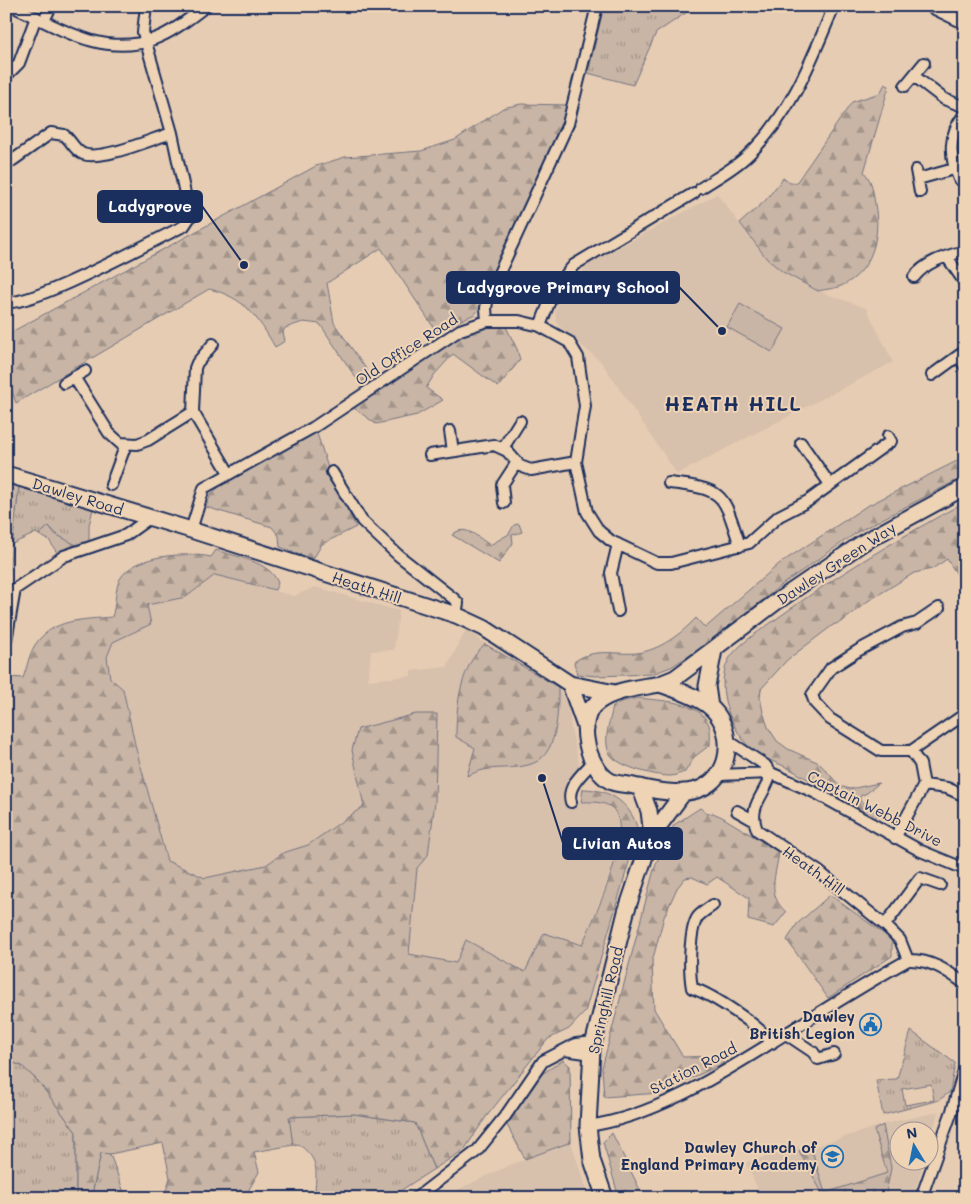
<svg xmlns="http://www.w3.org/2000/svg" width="971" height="1204" font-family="Mali,sans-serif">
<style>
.built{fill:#d7c0ac}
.grass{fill:url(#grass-tufts);stroke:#727282;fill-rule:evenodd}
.forest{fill:url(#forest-firs);stroke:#727282}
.pitch{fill:#c8b5a5;stroke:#727282}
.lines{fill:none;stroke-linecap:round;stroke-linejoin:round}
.street-casing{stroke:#1b2f5e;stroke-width:14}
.secondary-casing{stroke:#1b2f5e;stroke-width:19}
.street{stroke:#eed3b5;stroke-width:10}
.secondary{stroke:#eed3b5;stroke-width:15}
.labels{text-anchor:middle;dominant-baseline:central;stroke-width:4;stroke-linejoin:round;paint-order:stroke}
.street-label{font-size:15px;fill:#1b2f5e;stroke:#eed3b5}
.poi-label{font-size:15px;font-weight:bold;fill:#1b2f5e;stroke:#eed3b5;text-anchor:end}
.district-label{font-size:20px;font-weight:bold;letter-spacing:1px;fill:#1b2f5e;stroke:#eed3b5}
.leader{fill:none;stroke:#1b2f5e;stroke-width:2}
.callout-dot{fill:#1b2f5e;stroke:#eed3b5;stroke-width:2}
.callout{fill:#1b2f5e;stroke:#1b2f5e;stroke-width:2}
.callout-label{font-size:16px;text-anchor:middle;font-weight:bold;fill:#fff}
</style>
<defs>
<pattern id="grass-tufts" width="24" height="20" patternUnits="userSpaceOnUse" patternTransform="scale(1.25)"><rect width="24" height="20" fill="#c8b5a5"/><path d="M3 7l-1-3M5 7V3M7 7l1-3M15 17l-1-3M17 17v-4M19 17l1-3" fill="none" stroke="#a2948a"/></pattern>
<pattern id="forest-firs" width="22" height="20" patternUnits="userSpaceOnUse" patternTransform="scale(1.25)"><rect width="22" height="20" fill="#c8b5a5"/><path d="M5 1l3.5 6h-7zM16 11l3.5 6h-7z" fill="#a2948a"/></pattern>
</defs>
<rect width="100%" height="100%" fill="#e6ccb2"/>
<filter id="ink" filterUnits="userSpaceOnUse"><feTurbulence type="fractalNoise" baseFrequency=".02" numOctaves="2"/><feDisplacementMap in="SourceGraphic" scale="10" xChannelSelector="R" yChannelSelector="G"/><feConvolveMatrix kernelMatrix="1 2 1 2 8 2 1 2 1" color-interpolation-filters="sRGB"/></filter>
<g filter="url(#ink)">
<!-- built -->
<path class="built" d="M717,194l50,65 51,32 48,17 27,54 -216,112 -75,-111 -45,-39 -2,-12 7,-18 27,-30z
M215,575l79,21 21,-9 84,24 -5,39 -23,1 -3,29 43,-4v-5l36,-4 20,-39 18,16 -9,8 -11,22 -6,26 2,41 14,7 -7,28 14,-8 47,-3 29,-51v-27l11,21 2,21 9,38 -13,17 -4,20 35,-2 13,5 7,11 1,34 -37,93 -57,27 -58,-32 -11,24 -47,-10 8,-86 11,-13 7,-53 2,-88 -80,64 7,28 -2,4 -54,35 -25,8 -17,12 -61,13 -38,-17 -31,-112 -13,-60 -13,-11 -3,-21 6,-15 38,-18 -4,-19 39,-8z
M938,1112l-9,33 -1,-13h-30v30h26l-11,36h-151l-16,-35 52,-17 2,5 88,-28z
M571,1142l18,56h-149l70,-33z"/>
<!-- grass -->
<path class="grass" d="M604,6h92l-40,27 -23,52 -45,-12z
M19,487l74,22 -4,16v18l-9,4c-13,-5 -23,-11 -31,-21l-10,9 -3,-2 -24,11z
M911,1031l44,32 -5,29 -11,8 -56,15 -7,-35 21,-1zM931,1084l3,16 -29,5 -3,-16z
M6,1060l16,6 16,15 38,51v66h-70z
M354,1114l61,9 19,46 -45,29h-61l-13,-8c2,-22 3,-32 -17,-46l-5,1 -5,-28z
M101,1153l9,1 16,44h-35z"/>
<!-- forest -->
<path class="forest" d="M885,84l4,2 -25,86c9,10 9,20 11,32 6,31 -2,68 -34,82 -7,3 -15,3 -23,5l-35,-19 -16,-13 -27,-36 25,-22 18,-23 7,5h6l56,-81 28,-9z
M521,104l47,1 -5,19 -81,181 -7,9 -39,17 -55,-83 -54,35 7,40 37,53 -11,8 -40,-60 -17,-2 -18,6 -2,4 2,9 -10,6c-17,-30 -31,-50 -66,-58l-193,114 -10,-30v-38l310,-169 29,-9 76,-6 34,-11 48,-32z
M488,325l18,2 11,22 3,11 -22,27 -45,-33 -19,21 -8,13 17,12 -26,15 -41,9 -25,-18c44,-30 87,-62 137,-81z
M316,430l13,41 27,56 -34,17 -9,15 -33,-12 -1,-11 -7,-9 -66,-20 5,-13 14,-12z
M965,457v19l-106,55 -79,55 -74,59 -35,22 -19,7 -56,2 -19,-2 -3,-12c20,-15 40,-7 63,-9 23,-3 44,-19 59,-35l9,10 74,-64 86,-57z
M6,483l13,4 -13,112z
M965,502v79l-7,-5 -11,-17 -15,10 -18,4 -46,28 -25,20 -10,4 -46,35 -26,29 -1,9 3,14 5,15 9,14 11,8 31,14 21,23 10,3 29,-6 -12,10 -7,3v5l18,12 -3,6c-28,-16 -56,-34 -85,-50 -11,-6 -27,-10 -37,-18 -21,-20 -39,-61 -25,-90 8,-16 36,-33 51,-44 61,-44 120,-79 186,-115z
M519,524l3,8 -10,3 1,8 -14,20 -47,-28c13,-12 25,2 38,10l19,-11 5,-9z
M49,526l6,8 25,13 -21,9 -10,-16 -10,-5z
M216,550c20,7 54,11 62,33l-3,7 -60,-15 -29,22 -39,8 4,19 -38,18 -6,15 3,21 13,11 13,60 31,112 38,17 61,-13 17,-12 25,-8 56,-39 -12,-56 6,-21 58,-15h21l-2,88 -7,53 -11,13 -8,86 47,9 10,-23 59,32 19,-39 38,12c11,-26 56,-116 29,-138 -9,-6 -21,-5 -30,-5l2,-13c27,0 49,15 55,42l-53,181 -16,17 -21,10 -62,78 -22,33 -30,19 -19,-46 -61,-9 -65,3 4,28 -39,7 5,20 -15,26h-78l-1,-4 5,-16 -7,-35 -53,11 -9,-1 -10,45h-15v-66l-38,-51 -16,-15 -16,-6 2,-383 15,1c4,-10 6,-24 12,-33 18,-27 48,-25 77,-28 4,-11 3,-30 8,-38 14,-25 67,-27 91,-22z
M485,644l73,43c0,25 1,71 -30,78 -24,6 -37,-1 -61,11l8,-28 -19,-11c0,-32 5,-72 29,-93z
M638,698c23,3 61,2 71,27 2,5 1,14 1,20l-16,12 -9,15c-4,1 -10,4 -15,4 -15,0 -58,-10 -62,-26 -4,-13 2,-30 5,-43l7,-5z
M700,808l8,6 5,-1 9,4 57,35c-3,24 -13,42 7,60l-12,15 -26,-7 1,-22 -32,-21 -10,7 -15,-7 -7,1 -8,10 -13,29 -12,45 2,47 29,48 36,-1 5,7 -64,30 -56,4 -2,-29 51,-195 9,-25 12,-23z
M830,895l57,41 5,6v14l-64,42 -41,-58 10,-16z
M563,1060l7,6 1,76 -46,17 -18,-34 35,-51z
M883,1125l8,43 -6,30h-60l-26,-47 12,-4 14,46 62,-20 -13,-43z
M612,1133l32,65h-25l-16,-56z"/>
<!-- pitch -->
<path class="pitch" d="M740,304l45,25 -13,23 -45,-25z"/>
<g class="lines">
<defs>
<path id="street" d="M12,6c45,21 92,52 142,33 19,-7 36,-21 52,-33
M44,21l7,-15
M6,76l13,-13 17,-46
M914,76l30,23 21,8
M905,86l19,-23
M965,114c-17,19 -16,43 -6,65l6,3
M6,165l45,-32 13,2c7,5 10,15 19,19 19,7 69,-15 89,-21
M916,170l4,22
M918,179l36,-10
M701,188c15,-10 34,-20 47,-33 43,-40 64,-96 86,-149
M947,257l18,26
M914,277c13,-16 30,-20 50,-26
M6,302c28,4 146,-61 178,-76l6,-9 -18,-84 -29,-101 3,-26
M487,321l-1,-13 2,-11 80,-173 29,-118
M540,326l15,-38 19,-23 120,-72
M213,344l-16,19 -2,5 -2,44 36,61
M958,356l7,10
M932,375l33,-24
M74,377l35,56 11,10 17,1 11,-4 45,-28
M64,383l21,-12
M450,431l3,20
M801,443l28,40
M503,448l17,-27
M430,455l64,-10 13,6 13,15 11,4 45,-8
M332,472l30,49 36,34 56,44 4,4 -2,12
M669,483c57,6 54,11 71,63
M111,485l15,-41
M504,503l-2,-18 15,-23
M191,530l13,-42 110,-61 146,-97 27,-9h32l21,5 29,16 9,15 7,49 -9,56 11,50 12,19 12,10 46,22h14l78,-20 30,-27 29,-15 83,-60 -3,-5
M618,544l-7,29 7,38
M939,608l-22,15 -15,4 -43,23 -28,18 -19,27 3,8 15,16 51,32h30l54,-37
M6,641l9,-52 49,-33 62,-21 25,-18
M727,740l38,25 6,8 45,20 105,58 44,18
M771,773c-5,22 -24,32 -14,57l61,41 67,54 15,15 8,20
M719,775l52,-2
M924,785l23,3 18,8
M571,802c-5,-15 12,-29 21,-39
M737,811l16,9
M895,838l29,-53 -4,-21 -9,-13
M713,905c-5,4 -13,8 -16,13 -8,14 -8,54 -5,70 21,7 67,37 80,55
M885,925l35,-47 20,7
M786,1034l27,18 5,7 16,-5
M565,1050l27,4
M588,1126c65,-9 128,-49 183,-83 45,-28 90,-57 137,-83 22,-1 40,11 57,24
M416,1198l61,-47 29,-36 37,-54 33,-17 18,-2
M921,1198l31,-87 13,-44"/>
<path id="secondary" d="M934,6l31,15
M6,474l185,56 265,85 28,13 86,56 45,9
M570,684l16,45
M660,684c16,6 35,11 49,22 23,18 25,59 1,77 -21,17 -57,7 -81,2 -5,-1 -14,-1 -19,-4 -22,-12 -36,-63 -12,-79 18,-13 41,-14 62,-18z
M660,684l15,-6 101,-76 88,-60 101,-55
M710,707l-3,-21 7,-36
M640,787l9,24 3,24
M605,1198l-13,-38 -4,-34 4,-77 34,-137 26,-77 32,-43"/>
</defs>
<!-- street casing -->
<use href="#street" class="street-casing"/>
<!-- secondary casing -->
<use href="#secondary" class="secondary-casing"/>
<!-- street -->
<use href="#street" class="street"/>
<!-- secondary -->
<use href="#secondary" class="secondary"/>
</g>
</g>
<!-- icons -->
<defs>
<symbol id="civic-ring" viewBox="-11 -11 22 22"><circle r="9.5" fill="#eed3b5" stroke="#1f6fb2" stroke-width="1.5"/><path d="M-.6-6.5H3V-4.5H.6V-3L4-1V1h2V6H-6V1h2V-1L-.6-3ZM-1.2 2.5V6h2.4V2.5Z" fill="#1f6fb2"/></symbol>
<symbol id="school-ring" viewBox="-11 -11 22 22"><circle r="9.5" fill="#eed3b5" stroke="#1f6fb2" stroke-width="1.5"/><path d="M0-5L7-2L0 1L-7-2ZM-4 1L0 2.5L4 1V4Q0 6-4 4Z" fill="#1f6fb2"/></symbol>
</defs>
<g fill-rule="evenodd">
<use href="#civic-ring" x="858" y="1012" width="25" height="25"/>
<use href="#school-ring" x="820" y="1144" width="25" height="25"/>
</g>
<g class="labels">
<!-- street labels -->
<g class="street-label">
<text transform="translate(406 349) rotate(-33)">Old Office Road</text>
<text transform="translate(78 496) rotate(17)">Dawley Road</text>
<text transform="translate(836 563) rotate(-33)">Dawley Green Way</text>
<text transform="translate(367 587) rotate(18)">Heath Hill</text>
<text transform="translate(875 808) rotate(27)">Captain Webb Drive</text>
<text transform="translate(814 870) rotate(36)">Heath Hill</text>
<text transform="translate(605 1000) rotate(-77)">Springhill Road</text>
<text transform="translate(693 1068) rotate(-27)">Station Road</text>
</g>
<!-- poi labels -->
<g class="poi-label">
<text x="855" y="1016">Dawley<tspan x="855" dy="17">British Legion</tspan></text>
<text x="817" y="1147">Dawley Church of<tspan x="817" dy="17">England Primary Academy</tspan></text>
</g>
<!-- district labels -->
<g class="district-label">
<text x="733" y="403">HEATH HILL</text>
</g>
</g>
<!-- callouts -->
<path class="leader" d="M244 265L202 206M722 331L679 287M542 778L563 843"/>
<g class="callout-dot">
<circle cx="244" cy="265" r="5"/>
<circle cx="722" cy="331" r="5"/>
<circle cx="542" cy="778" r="5"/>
</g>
<g class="callout">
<rect x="98" y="191" width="104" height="31" rx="5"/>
<rect x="447" y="272" width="232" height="31" rx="5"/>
<rect x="563" y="828" width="119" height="31" rx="5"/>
</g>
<g class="callout-label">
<text x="150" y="212">Ladygrove</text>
<text x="563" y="293">Ladygrove Primary School</text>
<text x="622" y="849">Livian Autos</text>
</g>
<!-- margin -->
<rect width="971" height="1204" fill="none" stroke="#eed3b5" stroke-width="25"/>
<rect x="12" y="12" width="946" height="1179" fill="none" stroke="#1b2f5e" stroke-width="2" filter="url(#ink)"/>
<!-- north arrow -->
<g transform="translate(914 1146) rotate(350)"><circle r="24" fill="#eed3b5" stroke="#9a9192"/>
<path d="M0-4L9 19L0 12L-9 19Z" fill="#1f6fb2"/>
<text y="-8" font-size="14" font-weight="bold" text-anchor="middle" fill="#1b2f5e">N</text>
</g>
</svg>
